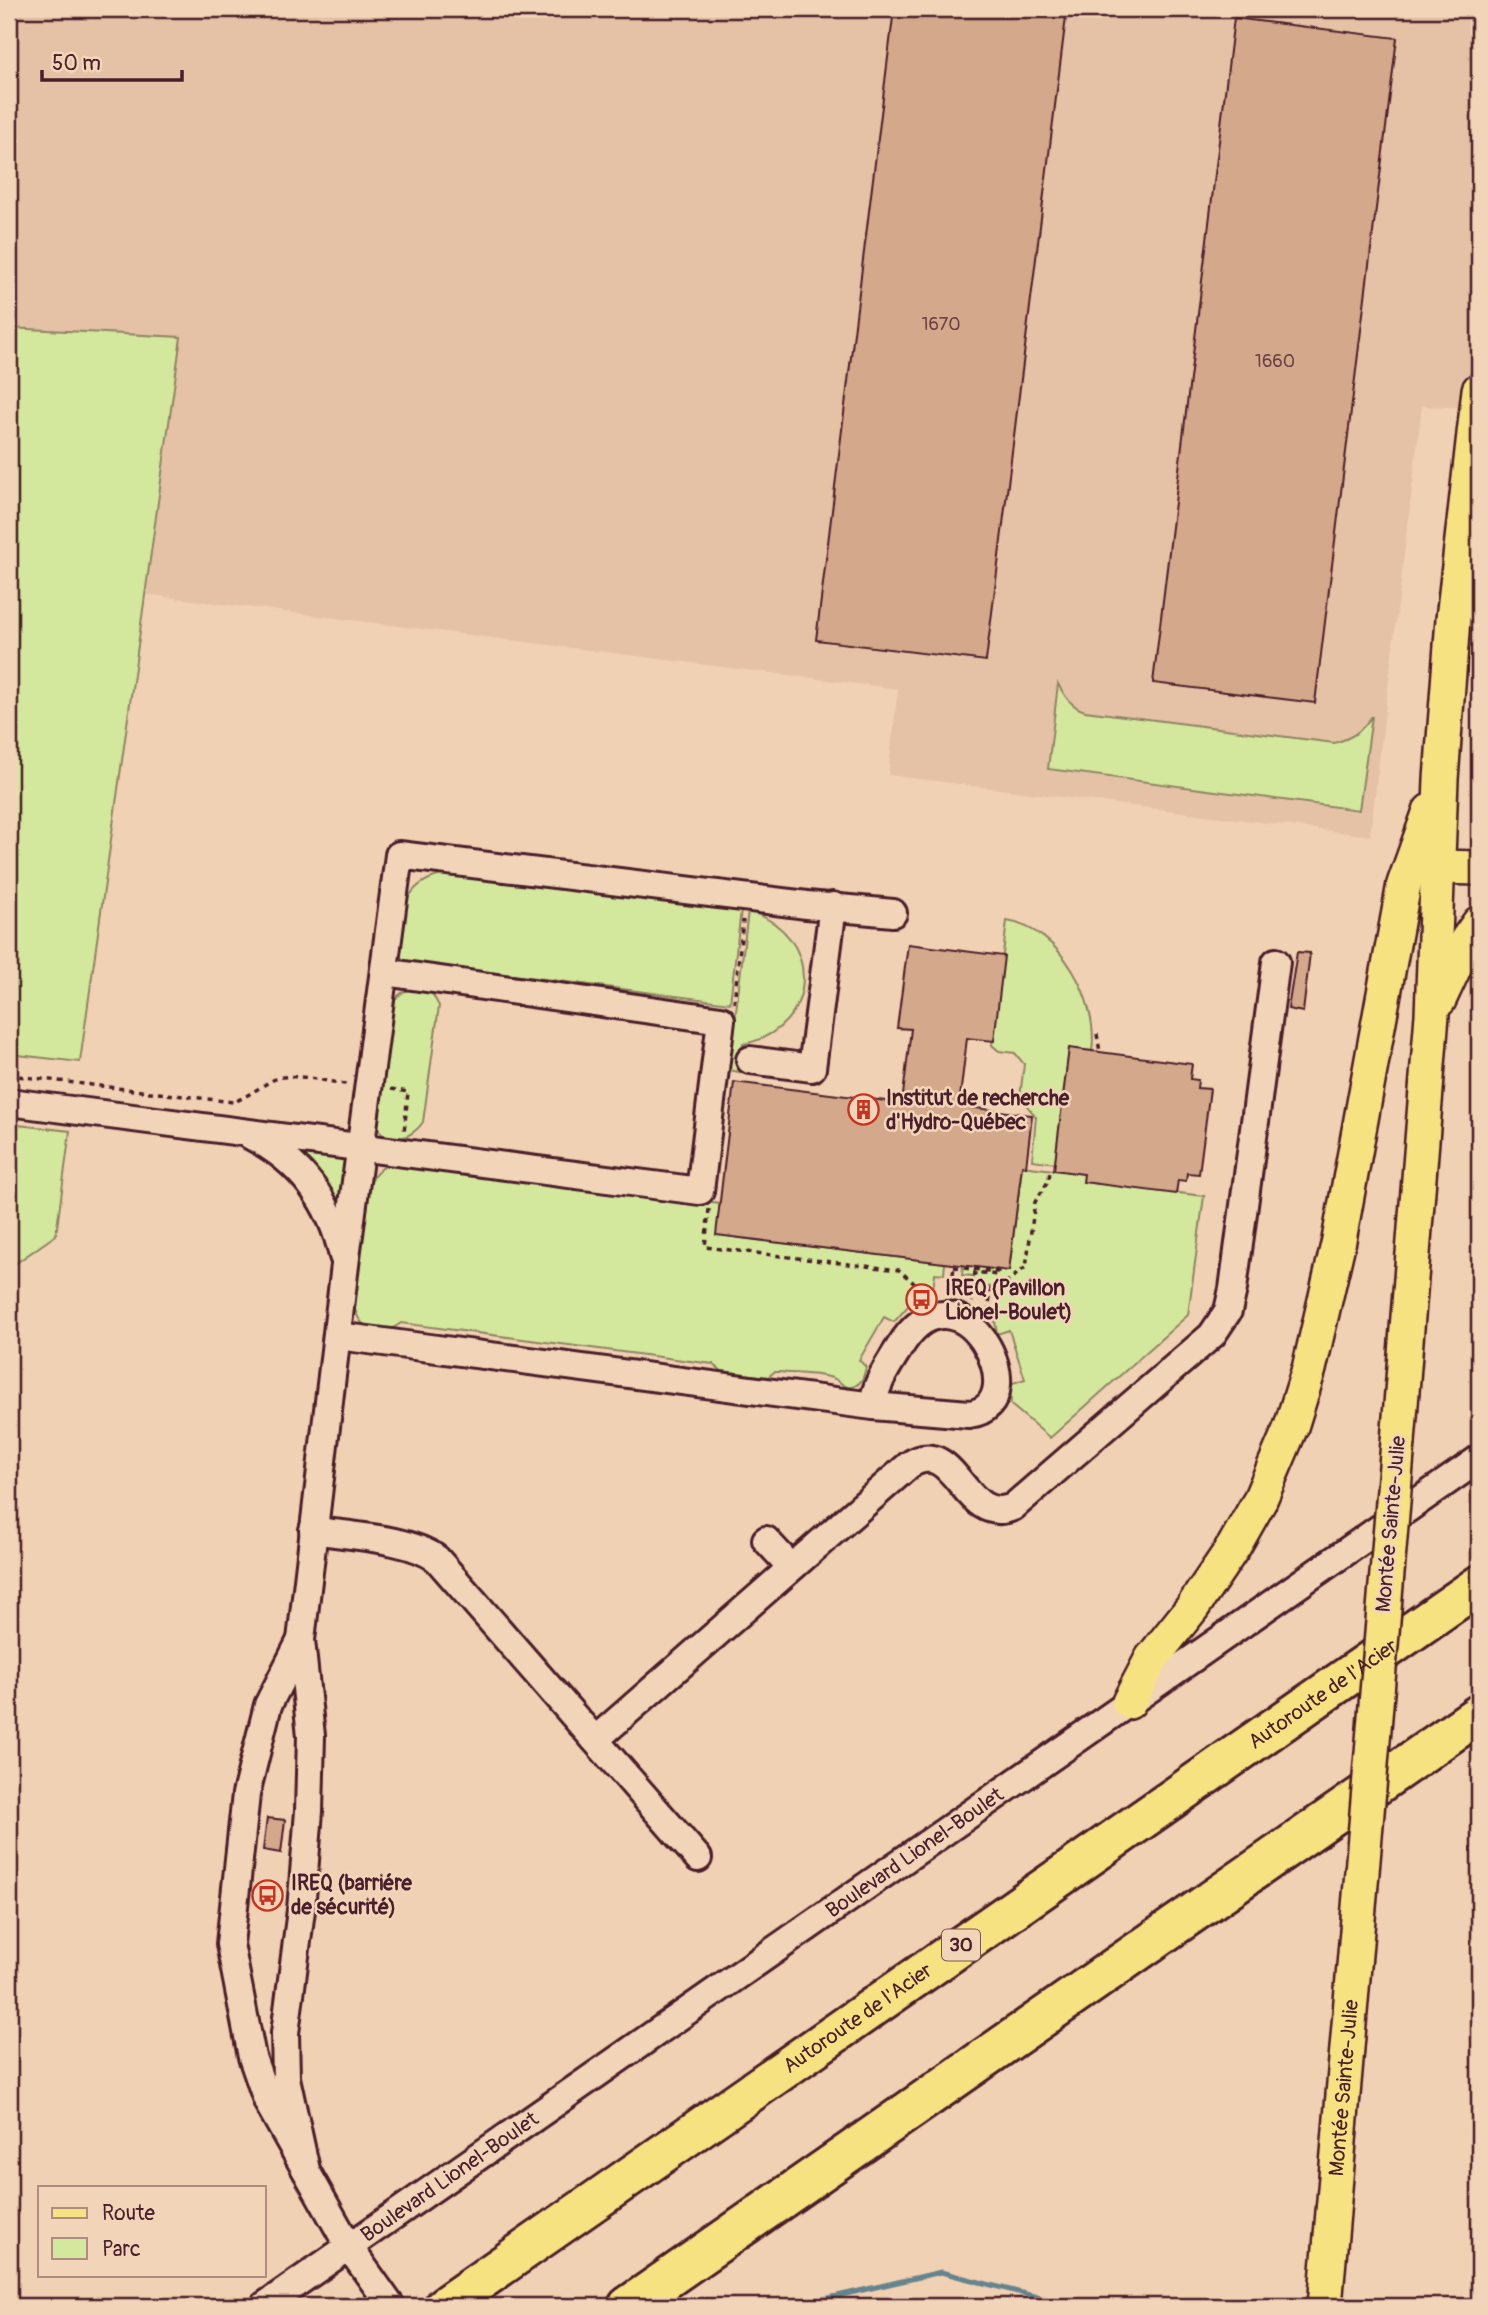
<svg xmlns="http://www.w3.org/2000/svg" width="1488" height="2315" font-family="Pangolin,sans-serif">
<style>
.built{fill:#e5c2a5}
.green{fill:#d4e89d;stroke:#8f8464;stroke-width:2}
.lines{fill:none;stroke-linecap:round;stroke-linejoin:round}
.stream{stroke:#65848e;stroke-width:5}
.building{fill:#d4a88b;stroke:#4a1f2b;stroke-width:2}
.minor-casing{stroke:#4a1f2b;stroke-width:32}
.major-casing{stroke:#4a1f2b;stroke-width:38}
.highway-casing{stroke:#4a1f2b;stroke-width:44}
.path{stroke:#4a1f2b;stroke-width:3.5;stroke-dasharray:5 5;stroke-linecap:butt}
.minor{stroke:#f2d5b8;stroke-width:26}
.major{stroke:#f7e281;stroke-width:33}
.highway{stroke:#f7e281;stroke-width:38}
.major-bridge-casing{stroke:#4a1f2b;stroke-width:38;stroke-linecap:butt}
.major-bridge{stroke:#f7e281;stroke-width:33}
.labels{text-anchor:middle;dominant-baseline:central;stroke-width:5;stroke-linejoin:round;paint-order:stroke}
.number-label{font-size:18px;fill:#6c4143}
.shield{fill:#f2d5b8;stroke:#7c5655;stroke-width:2}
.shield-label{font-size:19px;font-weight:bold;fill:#4a1f2b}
.poi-label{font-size:21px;font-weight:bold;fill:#4a1f2b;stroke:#f2d5b8;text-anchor:start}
.street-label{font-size:21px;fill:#4a1f2b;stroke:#f2d5b8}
</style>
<rect width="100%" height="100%" fill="#f1d1b3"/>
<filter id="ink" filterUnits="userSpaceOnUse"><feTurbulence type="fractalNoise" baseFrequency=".0143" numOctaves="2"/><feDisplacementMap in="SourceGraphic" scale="14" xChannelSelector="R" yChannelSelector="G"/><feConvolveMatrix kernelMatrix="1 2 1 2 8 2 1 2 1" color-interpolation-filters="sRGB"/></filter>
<g filter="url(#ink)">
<!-- built -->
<path class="built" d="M9,9h1470v399l-57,-2 -52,430 -482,-61 10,-86 -889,-112z"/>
<!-- green -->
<path class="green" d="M9,328l172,9 -101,725 -71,-8z
M1058,684c6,11 13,23 27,27l249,32c18,-5 27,-11 38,-27l-13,94 -311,-41z
M448,874l293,36 -11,93 -326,-42 -5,-7c3,-39 1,-73 49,-80z
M748,911c76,22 72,118 -5,133l-4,28 -10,-2z
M1007,921c54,8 92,80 85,130l-23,-2 -14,114 -23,-3 4,-43 -16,-20 4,-33 -9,-11 -16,-2 -7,-6z
M417,988l15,5 7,13 -16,116c-10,16 -38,27 -46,3l14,-117c5,-13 12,-18 26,-20z
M9,1124l61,7 -14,104 -47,33z
M295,1152l47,5 4,8 -6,44z
M389,1164l331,39 -3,32 228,28 -1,11 -9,-1 -2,18 -7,-2 -5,3 -2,8 -11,6 -14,16 -10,-5 -25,43 7,7c-2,8 -3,15 -11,19 -9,4 -13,-3 -20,-7 -14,-6 -41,-5 -56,-7h-5l-6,5 -46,-6 -9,-7 -312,-41 -14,9c-19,-3 -29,-6 -33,-27l14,-115c4,-13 9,-20 21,-26z
M1022,1166l62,8v8l120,14 -16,119 -138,123 -39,-33 -1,-21 15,-5 -16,-49 -12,4 -2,-13 5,-25 -7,-9 -21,-1 1,-10 -11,-1 1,-10 46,6z"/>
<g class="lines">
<!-- stream -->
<path class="stream" d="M794,2306l147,-34 131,34"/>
</g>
<!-- building -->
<path class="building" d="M894,9h173l-81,652 -170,-21z
M1234,18l163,20 -82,665 -162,-20z
M908,944l96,12 -10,85 -27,-3 -8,68 73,9 -6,52 -4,-1 -13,105 -293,-36 18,-153 168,21 9,-74 -14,-1z
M1297,952l13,1 -7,59 -15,-3z
M1069,1048l123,16 -2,15 8,1 -1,8 13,1 -11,85 -12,-1 -1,8 -8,-1 -2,14 -93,-12 1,-8 -30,-4z
M267,1818l18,2 -4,33 -18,-3z"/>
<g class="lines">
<defs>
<g id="minor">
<path d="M750,1060l62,8 21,-162"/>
<path d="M9,1102l691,89 21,-171 -337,-48"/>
<path d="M251,1136c49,25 80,66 92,120"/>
<path d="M338,1336l535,70 96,8c72,-8 -10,-166 -70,-66 -11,18 -24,36 -26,58"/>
<path d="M313,1530c35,6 96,8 124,29l261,299"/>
<path d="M766,1540l25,27"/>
<path d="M301,1640l-33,65 -22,89 -16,150 22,113 16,46 81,144 42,59"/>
<path d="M595,1740l314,-275c48,-31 54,63 104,42l199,-172 16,-24 5,-22 43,-327"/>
<path d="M306,2170l-20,-92 -1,-45 16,-123 8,-99 2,-75 -10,-96 44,-375 54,-410 408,50 86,8"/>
<path id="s1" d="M264,2306l1215,-847"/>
</g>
<g id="major">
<path d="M1438,867l41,1"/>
<path d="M1439,1000l28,-60 12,-17"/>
<path d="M1398,1442l34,-427 9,-236 12,-160 26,-229"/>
<path d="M1129,1702l23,-44 40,-50 42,-62 25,-44 32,-75 18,-58 30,-129 65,-356 26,-73"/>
<path id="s2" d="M1325,2306l37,-434"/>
</g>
<g id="highway">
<path id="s3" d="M444,2306l1035,-721"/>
<path d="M628,2306l851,-592"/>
</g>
</defs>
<!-- minor casing -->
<use href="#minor" class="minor-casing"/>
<!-- major casing -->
<use href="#major" class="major-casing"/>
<!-- highway casing -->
<use href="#highway" class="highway-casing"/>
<!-- path -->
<path class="path" d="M734,1003l9,-83
M1097,1034l3,18
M9,1075l224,27c16,-5 32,-20 45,-24 17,-5 51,4 68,6
M391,1089l17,3 -4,41
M709,1209l-4,38 194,23 25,22 12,1
M954,1267l44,5v3l-23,-3 -3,30
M950,1294l4,-27
M988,1313l3,-24 8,-1 27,-21 9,-65 14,-22 1,-10"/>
<!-- minor -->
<use href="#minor" class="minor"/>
<!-- major -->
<use href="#major" class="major"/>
<!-- highway -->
<use href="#highway" class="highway"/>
<defs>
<path id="major-bridge" d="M1362,1872l36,-430"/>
</defs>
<!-- major-bridge casing -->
<use href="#major-bridge" class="major-bridge-casing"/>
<!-- major-bridge -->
<use href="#major-bridge" class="major-bridge"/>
</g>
</g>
<!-- icons -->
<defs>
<symbol id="building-ring" viewBox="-11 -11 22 22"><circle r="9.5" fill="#f2d5b8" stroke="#c8321e" stroke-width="1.5"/><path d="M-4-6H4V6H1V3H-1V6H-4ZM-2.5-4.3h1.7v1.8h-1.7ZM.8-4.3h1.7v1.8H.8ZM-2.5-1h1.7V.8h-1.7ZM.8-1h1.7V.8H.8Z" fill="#c8321e"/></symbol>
<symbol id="bus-ring" viewBox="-11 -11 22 22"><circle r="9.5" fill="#f2d5b8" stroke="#c8321e" stroke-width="1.5"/><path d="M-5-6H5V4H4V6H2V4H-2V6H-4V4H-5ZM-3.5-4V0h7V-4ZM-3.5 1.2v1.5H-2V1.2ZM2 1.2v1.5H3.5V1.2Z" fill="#c8321e"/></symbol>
</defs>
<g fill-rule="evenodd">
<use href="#building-ring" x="846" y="1092" width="35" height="35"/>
<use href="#bus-ring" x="904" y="1282" width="35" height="35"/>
<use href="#bus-ring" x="250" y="1878" width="35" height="35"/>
</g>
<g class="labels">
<!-- number labels -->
<g class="number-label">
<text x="941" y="324">1670</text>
<text x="1275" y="361">1660</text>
</g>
<!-- shield labels -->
<rect class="shield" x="942" y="1929.5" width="38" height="31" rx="5"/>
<g class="shield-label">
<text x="961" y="1945">30</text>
</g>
<!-- poi labels -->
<g class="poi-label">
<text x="886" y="1098">Institut de recherche<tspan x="886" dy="24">d'Hydro-Québec</tspan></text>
<text x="945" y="1288">IREQ (Pavillon<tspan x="945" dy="24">Lionel-Boulet)</tspan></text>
<text x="291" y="1883">IREQ (barriére<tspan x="291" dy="24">de sécurité)</tspan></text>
</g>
<!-- street labels -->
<g class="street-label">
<text transform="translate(1391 1524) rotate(-85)">Montée Sainte-Julie</text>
<text stroke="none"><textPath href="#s3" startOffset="1071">Autoroute de l'Acier</textPath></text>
<text stroke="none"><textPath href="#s1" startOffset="793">Boulevard Lionel-Boulet</textPath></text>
<text stroke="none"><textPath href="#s3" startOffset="504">Autoroute de l'Acier</textPath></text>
<text stroke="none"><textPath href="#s2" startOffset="219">Montée Sainte-Julie</textPath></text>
<text stroke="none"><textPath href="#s1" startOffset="226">Boulevard Lionel-Boulet</textPath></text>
</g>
</g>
<!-- margin -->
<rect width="1488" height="2315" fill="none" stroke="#f2d5b8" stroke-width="35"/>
<rect x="18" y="18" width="1453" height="2280" fill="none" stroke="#4a1f2b" stroke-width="2.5" filter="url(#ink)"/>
<!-- legend -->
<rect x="38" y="2186" width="228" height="91" fill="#f2d5b8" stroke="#af8c80" stroke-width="2"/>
<rect x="52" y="2208" width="35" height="10" fill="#f7e281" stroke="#af8c80" stroke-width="2"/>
<text x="102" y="2220" font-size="21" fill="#4a1f2b">Route</text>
<rect x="52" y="2238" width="35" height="21" fill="#d4e89d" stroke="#af8c80" stroke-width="2"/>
<text x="102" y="2256" font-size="21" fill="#4a1f2b">Parc</text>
<!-- scale -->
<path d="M42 70v10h140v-10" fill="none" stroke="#4a1f2b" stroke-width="3.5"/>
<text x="52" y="70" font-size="21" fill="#4a1f2b" stroke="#f2d5b8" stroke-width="5" paint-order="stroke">50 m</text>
</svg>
